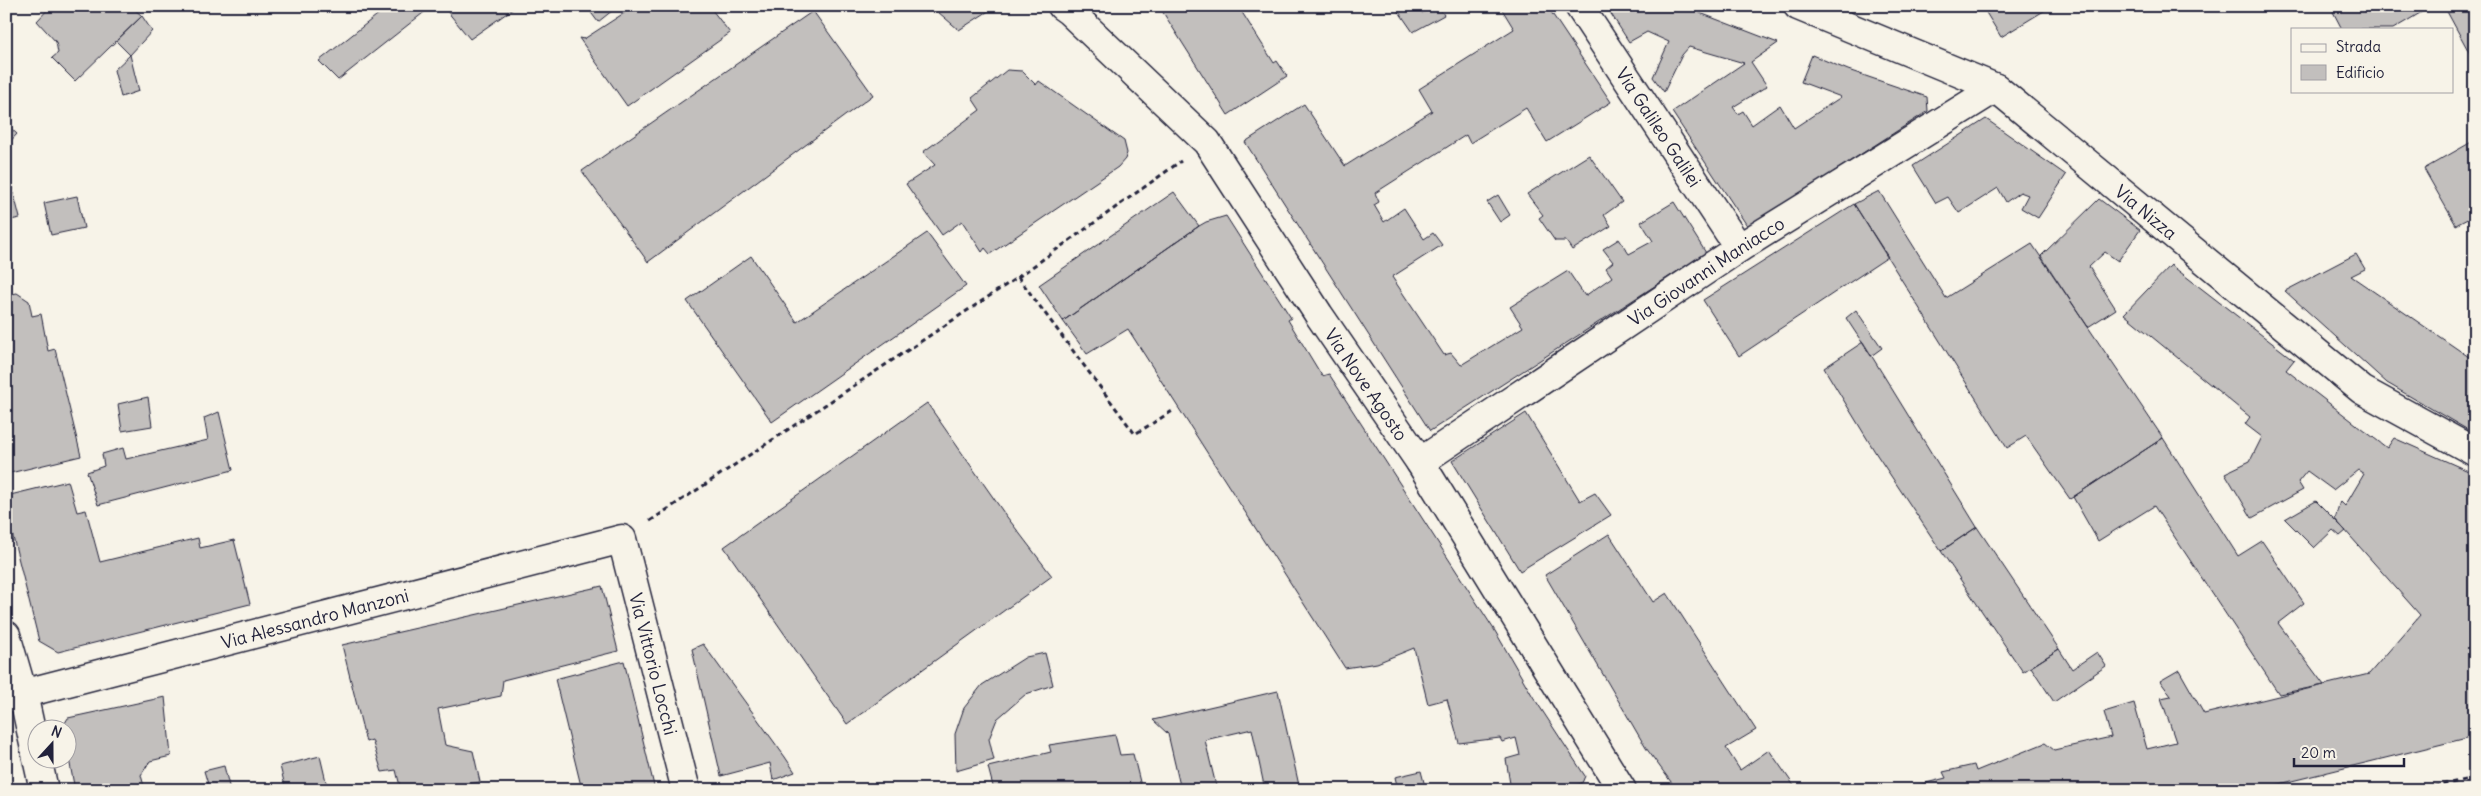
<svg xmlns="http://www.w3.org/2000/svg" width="2481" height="796" font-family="Delius,sans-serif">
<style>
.building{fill:#c2bfbd;stroke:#22223b}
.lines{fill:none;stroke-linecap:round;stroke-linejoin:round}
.minor-casing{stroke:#22223b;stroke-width:31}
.major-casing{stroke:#22223b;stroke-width:31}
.path{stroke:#22223b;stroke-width:3;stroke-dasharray:5 4;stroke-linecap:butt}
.minor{stroke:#f7f3e8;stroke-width:28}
.major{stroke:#f7f3e8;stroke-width:28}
.labels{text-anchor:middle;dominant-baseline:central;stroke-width:5;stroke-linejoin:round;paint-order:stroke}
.street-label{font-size:18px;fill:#22223b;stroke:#f7f3e8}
</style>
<rect width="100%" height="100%" fill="#f7f3e8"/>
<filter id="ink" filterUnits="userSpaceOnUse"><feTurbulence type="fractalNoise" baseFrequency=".02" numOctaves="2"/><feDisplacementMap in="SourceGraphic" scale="10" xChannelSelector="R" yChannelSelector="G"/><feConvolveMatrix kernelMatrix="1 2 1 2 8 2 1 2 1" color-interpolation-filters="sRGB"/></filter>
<g filter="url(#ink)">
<!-- building -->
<path class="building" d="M51,6h80l11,10 -67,65 -23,-23 6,-5 -2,-11 -19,-21z
M375,6h57l-94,74 -19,-19 62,-49z
M454,6h63l-47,33 -23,-28z
M586,6h32l-20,16z
M635,6h74l21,27 -103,73 -48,-68 5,1z
M931,6h55l4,4 -31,20z
M1159,6h79l36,57 3,-2 10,15 -59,39z
M1395,6h21l6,7 16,-7 6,9 -31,17z
M1500,6h47l64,96 -64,40 -21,-34 -56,35 -4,-8 -91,58 4,9 -5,3 10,17 20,-14 20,31 9,-6 9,12 -50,32 52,78 7,-2 10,12 62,-38 -13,-20 58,-36 17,25 27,-19 -6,-9 7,-6 -10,-13 16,-10 10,15 24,-13 -12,-19 33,-20 32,51 -276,178 -185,-289 59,-38 41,62 87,-55 -13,-22 95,-60z
M1606,6h76l96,37 -27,19 16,24 -34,21 5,7 5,-3 9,14 28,-20 14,23 47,-31 -40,-15 11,-27 36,15 79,27 1,14 -180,116 -76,-115 72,-49 -55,-16 -7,8 -18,37 -11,-15 16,-35 -22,-10 -18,10z
M1982,6h70l-51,31z
M2330,6h102l-39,23h-51z
M2444,6h31v57z
M813,11l60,84 -225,167 -66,-91z
M142,16l10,15 -22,24 -14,-14z
M130,55l9,36 -18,6 -7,-27z
M1007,70l15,1 14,14 3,-4 85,60 3,12 -2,6 -7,8 -128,87 -5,-6 -3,4 -20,-31 -20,14 -36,-51 29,-19 -12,-13 57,-42 -8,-12z
M1986,119l80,56 -28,43 -17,-10 7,-13 -8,-3 -14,10 -8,-14 -39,25 -11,-16 -12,6 -23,-37z
M6,124l11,10 -11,12z
M2475,140v75l-19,10 -32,-56z
M1589,155l33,47 -18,13 7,11 -39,24 -6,-9h-11l-16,-23 4,-3 -16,-21z
M6,163l14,55 -14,3z
M1879,191l67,107 86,-54 131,194 -93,61 -44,-63 -19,12 -153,-244z
M1174,192l25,34 -136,95 -24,-36z
M1498,195l12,20 -10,7 -13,-20z
M77,196l7,32 -33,7 -7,-32z
M2099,199l41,31 -22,31 -13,-9 -16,15 27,42 -28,18 -47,-71z
M1854,204l34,53 -149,99 -36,-56z
M1226,216l65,102 -3,2 34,56 7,-2 166,257 37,64 53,81 -3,7 -23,7h-48l-5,-31 14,-4 -4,-17 -14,4 -2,-4 -41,5 -12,-44 -19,5 -14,-56 -37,15 -32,5 -217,-339 -41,25 -24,-33 136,-95 7,-4z
M927,233l39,53 -194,136 -85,-121 64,-45 46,66z
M2356,254l9,15 -14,7 118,81 6,2v75l-88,-51 -102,-92z
M2171,265l123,95 -8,10 101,78 7,-10 81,36v262l-220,54h-345v-3l36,-9 -3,-6 31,-7 2,6 69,-28 9,7 57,-13 -7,-25 30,-9 13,46 29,-7 -15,-44 10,-2 -11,-15 19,-11 25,44 165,-40 51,-59 -85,-96 5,-18 5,5 19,-32 -6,-4 -25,20 -26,-19 -9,11 5,8 -51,28 -27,-45 25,-12 12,-24 -17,-13 5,-7 -126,-103z
M17,293l12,8 3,15 9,-2 7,37 7,-2 26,107 -75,18v-179z
M1856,310l26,38 -11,8 -25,-38z
M1863,342l114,185 -36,24 -64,-96 -53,-87z
M148,397l4,29 -30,5 -4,-27z
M927,403l77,110 48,63 -205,148 -123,-177z
M219,412l14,58 -135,35 -11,-33 17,-6 -2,-12 21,-6 3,11 82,-19 -4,-22z
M1526,413l54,88 15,-8 16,22 -91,56 -68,-110z
M2163,438l75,118 24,-15 42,62 -26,20 46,62 -45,9 -125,-188 -56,35 -25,-44z
M68,481l9,31 9,-2 14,52 98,-24 2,10 34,-8 16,64 -192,48 -19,-11 -33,-132v-13z
M2316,501l30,30 -6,5 -7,-6 -19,18 -29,-29z
M1977,527l82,122 -36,23 -82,-121z
M1609,534l44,68 14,-9 89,137 -30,18 14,22 29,-20 28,40h-120l-31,-42 -101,-173z
M602,586l16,65 -115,29 -2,16 -63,13 7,36 28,6 7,31 -19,3 1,5h-61l-5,-20 -14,2 -10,-32 -6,2 -24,-97z
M703,644l82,113 10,15 -22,8 -3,-17 -49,13 -29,-127z
M2059,649l13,20 25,-17 9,14 -52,36 -23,-35z
M1045,653l8,32 -27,9 -29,25 -8,20 5,21 -38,11 -1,-37 9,-26 18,-23 44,-28z
M624,661l31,129h-73l-27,-111z
M1278,691l22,99h-35l-13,-61 -47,11 12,50h-36l-13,-56 -15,-14z
M165,697l6,59 -21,5 -9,14 4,15h-70l-7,-36v-26h-6l6,-10z
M1115,735l5,20 13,-1 9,36h-148l-6,-23 63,-15 -2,-7z
M320,756l8,34h-42l-6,-24z
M224,766l6,24h-33l-1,-3 12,-3 -4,-13z
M1421,771l5,19h-28l-3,-13z
M804,782l5,8h-17z"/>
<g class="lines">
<defs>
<g id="minor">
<path id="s1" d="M1579,6l160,242"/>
<path id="s2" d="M1798,6l198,82 366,302 113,62"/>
<path id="s3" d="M1420,462l319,-214 257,-160"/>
<path d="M6,635l17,59 21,96"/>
<path id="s4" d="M6,698l616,-159 64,251"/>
</g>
<g id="major">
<path id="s5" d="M1062,6l7,5 138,131 112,173 101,147 202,328"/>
</g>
</defs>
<!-- minor casing -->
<use href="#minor" class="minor-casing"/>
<!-- major casing -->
<use href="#major" class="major-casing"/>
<!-- path -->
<path class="path" d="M1018,277l117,157 39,-24
M650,521l368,-244 163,-116
M2416,790l59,-12"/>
<!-- minor -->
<use href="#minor" class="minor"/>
<!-- major -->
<use href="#major" class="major"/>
</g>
</g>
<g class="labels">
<!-- street labels -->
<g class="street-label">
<text stroke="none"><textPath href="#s1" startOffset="145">Via Galileo Galilei</textPath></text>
<text stroke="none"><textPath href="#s2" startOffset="409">Via Nizza</textPath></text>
<text stroke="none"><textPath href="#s3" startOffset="344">Via Giovanni Maniacco</textPath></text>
<text stroke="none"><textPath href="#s5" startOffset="489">Via Nove Agosto</textPath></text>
<text stroke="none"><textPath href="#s4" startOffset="319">Via Alessandro Manzoni</textPath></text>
<text stroke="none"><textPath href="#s4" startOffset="765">Via Vittorio Locchi</textPath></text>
</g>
</g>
<!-- margin -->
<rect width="2481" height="796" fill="none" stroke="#f7f3e8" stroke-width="25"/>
<rect x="12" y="12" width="2456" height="771" fill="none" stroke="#22223b" stroke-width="2" filter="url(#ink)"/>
<!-- legend -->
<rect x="2291" y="28" width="162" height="65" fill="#f7f3e8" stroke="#a29fa3"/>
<rect x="2301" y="44" width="25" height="8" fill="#f7f3e8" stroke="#a29fa3"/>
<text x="2336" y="52" font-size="15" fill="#22223b">Strada</text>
<rect x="2301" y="65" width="25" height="15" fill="#c2bfbd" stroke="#a29fa3"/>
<text x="2336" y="78" font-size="15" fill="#22223b">Edificio</text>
<!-- north arrow -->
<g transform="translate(52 744) rotate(21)"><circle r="24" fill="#f7f3e8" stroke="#a29fa3"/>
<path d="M0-4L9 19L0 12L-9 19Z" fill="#22223b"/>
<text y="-8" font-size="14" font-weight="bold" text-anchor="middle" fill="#22223b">N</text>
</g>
<!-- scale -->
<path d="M2294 758v8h110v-8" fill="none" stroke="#22223b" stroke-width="2.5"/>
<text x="2301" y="758" font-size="15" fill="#22223b" stroke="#f7f3e8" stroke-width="4" paint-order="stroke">20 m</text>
</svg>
